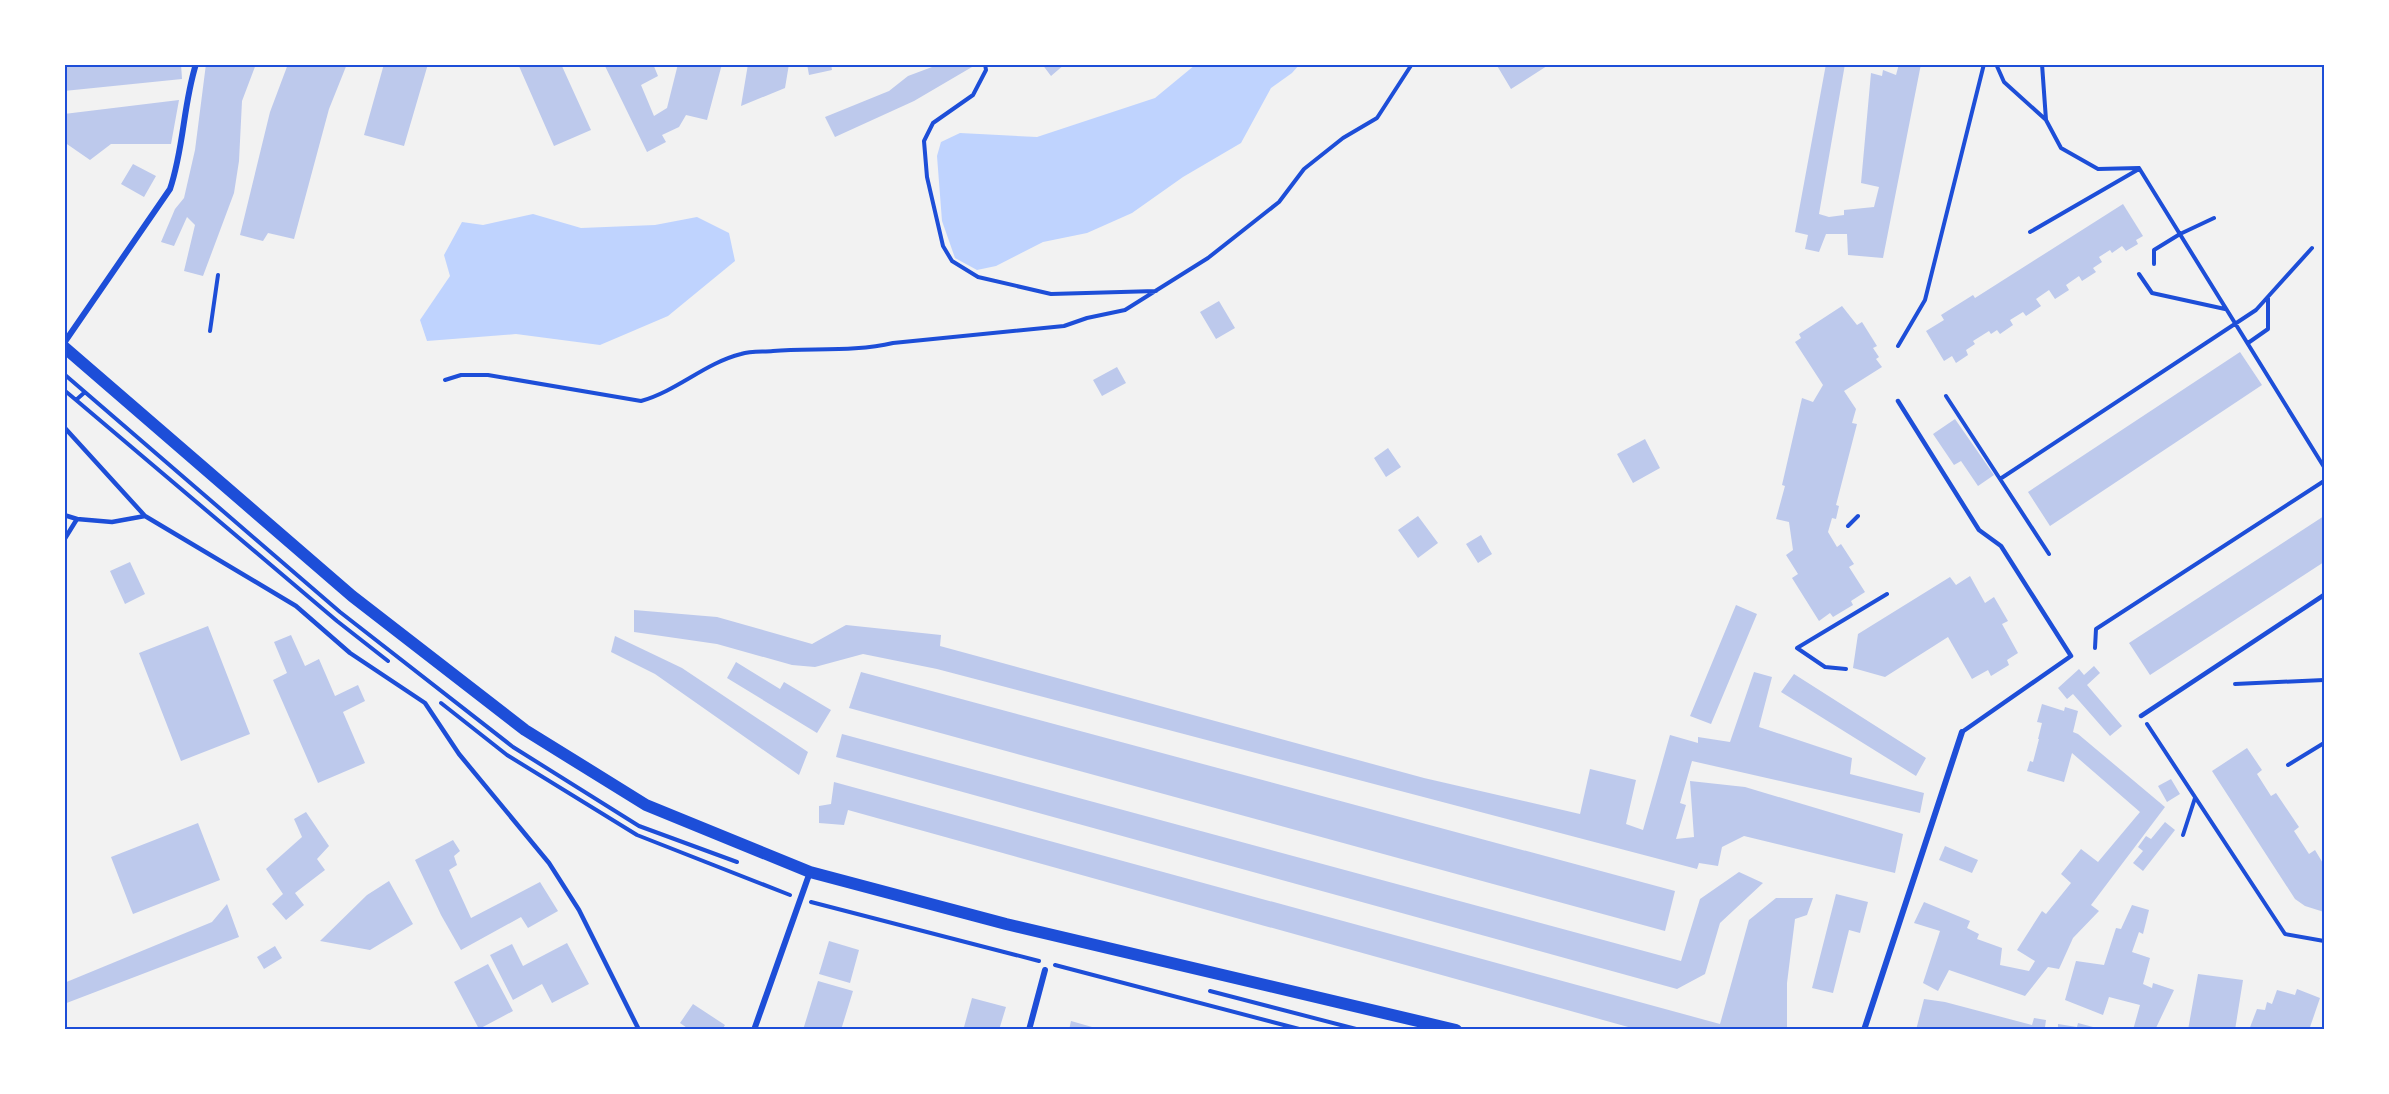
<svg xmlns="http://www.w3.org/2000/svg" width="2389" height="1094" font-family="'Roboto Serif',serif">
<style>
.water{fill:#bfd3fe}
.building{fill:#bdc9ec}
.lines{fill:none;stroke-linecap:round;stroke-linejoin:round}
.path{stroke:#1d4ed8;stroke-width:4}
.service{stroke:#1d4ed8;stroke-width:4.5}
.minor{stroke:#1d4ed8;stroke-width:6}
.secondary{stroke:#1d4ed8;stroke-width:12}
.neatline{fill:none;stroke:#1d4ed8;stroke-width:2}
</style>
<rect width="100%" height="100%" fill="#f2f2f2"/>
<!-- water -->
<path class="water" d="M1195,65h104l-7,8 -21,15 -30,55 -58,34 -51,36 -45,20 -44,9 -47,24 -19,4 -22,-12 -13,-37 -5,-65 4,-14 19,-9 77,4 118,-39z
M533,214l48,14 74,-3 42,-8 32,16 6,28 -67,55 -68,29 -84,-11 -89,7 -7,-21 30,-44 -6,-21 18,-33 21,3z"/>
<!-- building -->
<path class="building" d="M64,64h117l1,15 -118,12z
M206,64h50l-14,37 -3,60 -5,32 -31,83 -19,-5 11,-46 -8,-8 -13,29 -13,-4 14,-33 9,-11 11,-48z
M288,64h59l-18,45 -35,130 -26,-6 -5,8 -23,-6 30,-123z
M384,64h44l-24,82 -40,-11z
M518,64h43l30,66 -37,16z
M604,64h49l5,12 -17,9 13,31 13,-8 11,-44h44l-15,56 -21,-5 -7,12 -17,8 4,7 -19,10z
M748,64h41l-4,24 -44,18z
M807,64h24l1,6 -23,5z
M940,64h30l2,3 -58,34 -79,36 -10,-20 64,-26 19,-15z
M1042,64h23l-14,12z
M1496,64h54l-39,25z
M1826,64h19l-26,150 10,3 15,-2v-5l30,-3 5,-20 -18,-4 10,-110 11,3 1,-6 13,5 3,-11h22l-38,194 -35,-3 -1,-21h-21l-7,18 -14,-3 3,-14 -13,-3z
M179,100l-8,44h-60l-21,16 -26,-18v-28z
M133,164l23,12 -12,21 -23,-13z
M2123,204l20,32 -7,4 2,4 -12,7 -4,-5 -10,7 -2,-3 -11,7 3,5 -9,6 3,4 -14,9 -3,-5 -13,9 3,5 -14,9 -6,-9 -13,9 5,7 -15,10 -3,-4 -13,8 3,5 -13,9 -3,-4 -6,4 -2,-3 -16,10 2,3 -9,6 2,5 -12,8 -4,-7 -8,5 -18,-30 18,-11 -3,-5 32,-20 2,3z
M1219,301l16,27 -19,11 -16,-27z
M1842,306l15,19 5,-3 15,24 -4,2 6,9 -3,2 6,8 -38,24 12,18 -4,14 5,1 -21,81 3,1 -3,13 -4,-1 -4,14 9,15 4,-3 13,20 -5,3 16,25 -14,9 2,4 -20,12 -3,-4 -11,8 -27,-43 6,-4 -12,-19 7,-5 -4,-28 -13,-3 9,-33 -3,-1 20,-87 11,4 10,-17 -28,-43 6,-4 -2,-4z
M2240,352l22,33 -212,141 -22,-34z
M1117,367l9,16 -24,13 -9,-16z
M1955,419l39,56 -16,11 -17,-25 -7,4 -21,-31z
M1645,439l15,29 -27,15 -16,-29z
M1388,448l13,19 -15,10 -12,-19z
M1418,516l20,27 -20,15 -20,-28z
M2324,516v46l-174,113 -21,-32z
M1481,535l11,19 -14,9 -12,-19z
M130,562l15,32 -20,10 -15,-33z
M1970,576l15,27 9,-6 14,24 -6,3 16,29 -11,7 2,5 -18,11 -3,-6 -16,9 -24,-42 -63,40 -32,-9 5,-34 92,-57 6,8z
M1736,605l21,9 -46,110 -21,-8z
M634,610l83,7 95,27 34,-19 95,10 -1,11 484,132 156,36 10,-45 46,11 -10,44 17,6 27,-95 28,8v-6l32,5 24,-70 18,5 -13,50 93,31 -2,16 74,19 -4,20 -228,-52 -12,42 6,2 -10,34 18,-2 -4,-56 55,6 158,47 -8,39 -151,-37 -22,11 -4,19 -19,-3 -2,6 -760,-200 -74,-15 -48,13 -23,-2 -75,-21 -83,-12z
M208,626l42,108 -69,27 -42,-108z
M291,635l14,31 14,-7 16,37 23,-11 7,16 -22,11 22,51 -47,20 -45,-103 14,-7 -13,-31z
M615,636l67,32 126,84 -9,23 -144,-101 -44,-22z
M736,662l44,27 4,-7 47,28 -14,23 -90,-55z
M2094,666l6,7 -13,12 35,41 -12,10 -37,-42 -6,5 -9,-11 21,-19 5,6z
M861,672l814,219 -10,40 -816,-223z
M1794,674l132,84 -10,18 -135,-84z
M2042,704l22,7 1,-4 13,4 -5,21 5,2 87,73 -74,98 8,6 -26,27 -14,31 -11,-2 -23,29 -76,-26 -11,21 -15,-8 17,-52 -26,-8 10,-21 46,19 -3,7 12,6 -2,5 25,9 -2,17 29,6 6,-10 -18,-11 25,-39 4,3 25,-31 -10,-9 20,-25 17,13 42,-50 -68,-59 -8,29 -37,-11 3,-10 3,1 6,-23h-1l4,-16 -5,-1z
M842,734l839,227 19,-62 39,-27 24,11 -43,40 -15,51 -28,15 -841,-232z
M2247,748l15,22 -5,4 14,22 5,-3 23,34 -5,4 15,23 6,-4 9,15v47l-19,-6 -10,-7 -83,-128z
M2171,779l9,15 -13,8 -9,-16z
M834,782l886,242 29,-104 27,-22h37l-6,17 -12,4 -8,64v47h-148l-791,-220 -4,15 -25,-2v-17l12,-2z
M306,812l23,34 -12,13 8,11 -30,23 9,12 -18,15 -14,-16 11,-10 -17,-25 36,-32 -8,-18z
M2165,822l10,8 -32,41 -10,-8 10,-12 -5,-4 8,-11 5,3z
M198,823l22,57 -87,34 -22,-57z
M453,840l7,11 -6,5 3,9 -8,5 22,48 69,-36 18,29 -30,17 -7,-11 -60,33 -20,-35 -26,-55z
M1945,846l33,14 -6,13 -33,-13z
M389,881l24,43 -43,26 -50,-9 47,-46z
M1836,894l32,8 -8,31 -11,-3 -16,63 -21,-5z
M227,904l12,33 -175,67v-21l148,-61z
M2132,905l17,5 -6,24 -4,-2 -7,20 18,6 -7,26 9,4 1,-5 21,7 -19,40h-22l7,-25 -31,-8 -6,18 -38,-15 11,-39 28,4 12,-37 5,1z
M829,941l30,9 -9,33 -31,-9z
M567,943l22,41 -37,19 -10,-19 -29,16 -23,-45 22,-11 11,22z
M275,946l7,12 -18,11 -7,-12z
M488,964l25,47 -34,18 -25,-47z
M2198,974l45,6 -8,50h-47z
M818,981l35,10 -12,39h-38z
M2297,989l23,9 -11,32h-60l8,-21 8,1 2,-8 5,2 5,-14 18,5z
M972,998l34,9 -7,23h-27l-8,-3z
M1924,999l21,3 87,23 2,-7 12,2 -1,7 8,3h-137z
M693,1004l32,21 -3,5h-32l-10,-7z
M1071,1021l28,8v1h-30z
M2078,1023l15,4 -1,3h-34v-6l19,3z"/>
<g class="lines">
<!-- path -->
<path class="path" d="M985,64l1,6 -13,25 -40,28 -9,18 3,36 16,69 9,15 26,16 73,17 105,-3
M1996,64l8,18 41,37
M2042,64l4,56 15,28 37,21 41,-1
M2139,168l185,299
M2030,232l109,-63
M2154,264v-14l26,-16 34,-16
M2139,274l13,19 73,16
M210,331l8,-56
M2248,343l20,-14v-31
M1898,346l27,-46 59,-236
M64,374l276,238 173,135 126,79 98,36
M445,380l16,-5h27l153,26c36,-10 64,-38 100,-47 10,-3 22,-2 32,-3 39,-3 83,1 120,-8l171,-17 23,-8 38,-8 83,-52 71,-56 25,-33 39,-31 34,-20 35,-54
M64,390l12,10 9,-8
M1946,396l54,83
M76,400l261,221 51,40
M1848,526l10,-10
M2049,554l-49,-75 256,-169 56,-62
M2095,648l1,-19 228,-148
M1846,669l-21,-2 -28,-19 90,-54
M2235,684l89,-4
M441,703l66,52 130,80 153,60
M2147,724l138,210 39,7
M2288,765l36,-22
M2183,835l12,-37
M811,902l228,59
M1055,965l248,65
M1210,991l150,39"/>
<!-- service -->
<path class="service" d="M1898,401l81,129 22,16 70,110 -109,76
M64,427l81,89 151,90 54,47 75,50 34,51 90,109 30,47 60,120
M64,515l13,4 -13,21
M77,519l35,3 33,-6
M2141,716l183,-121"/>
<!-- minor -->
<path class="minor" d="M64,343l106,-154c14,-41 13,-84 26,-125
M754,1030l56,-158
M1029,1030l16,-60
M1864,1030l98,-298"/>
<!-- secondary -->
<path class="secondary" d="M64,347l288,249 173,134 121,75 164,67 196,52 450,106"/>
</g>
<!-- border -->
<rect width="2389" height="1094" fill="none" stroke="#ffffff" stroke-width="132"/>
<rect x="66" y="66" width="2257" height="962" class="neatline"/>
</svg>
